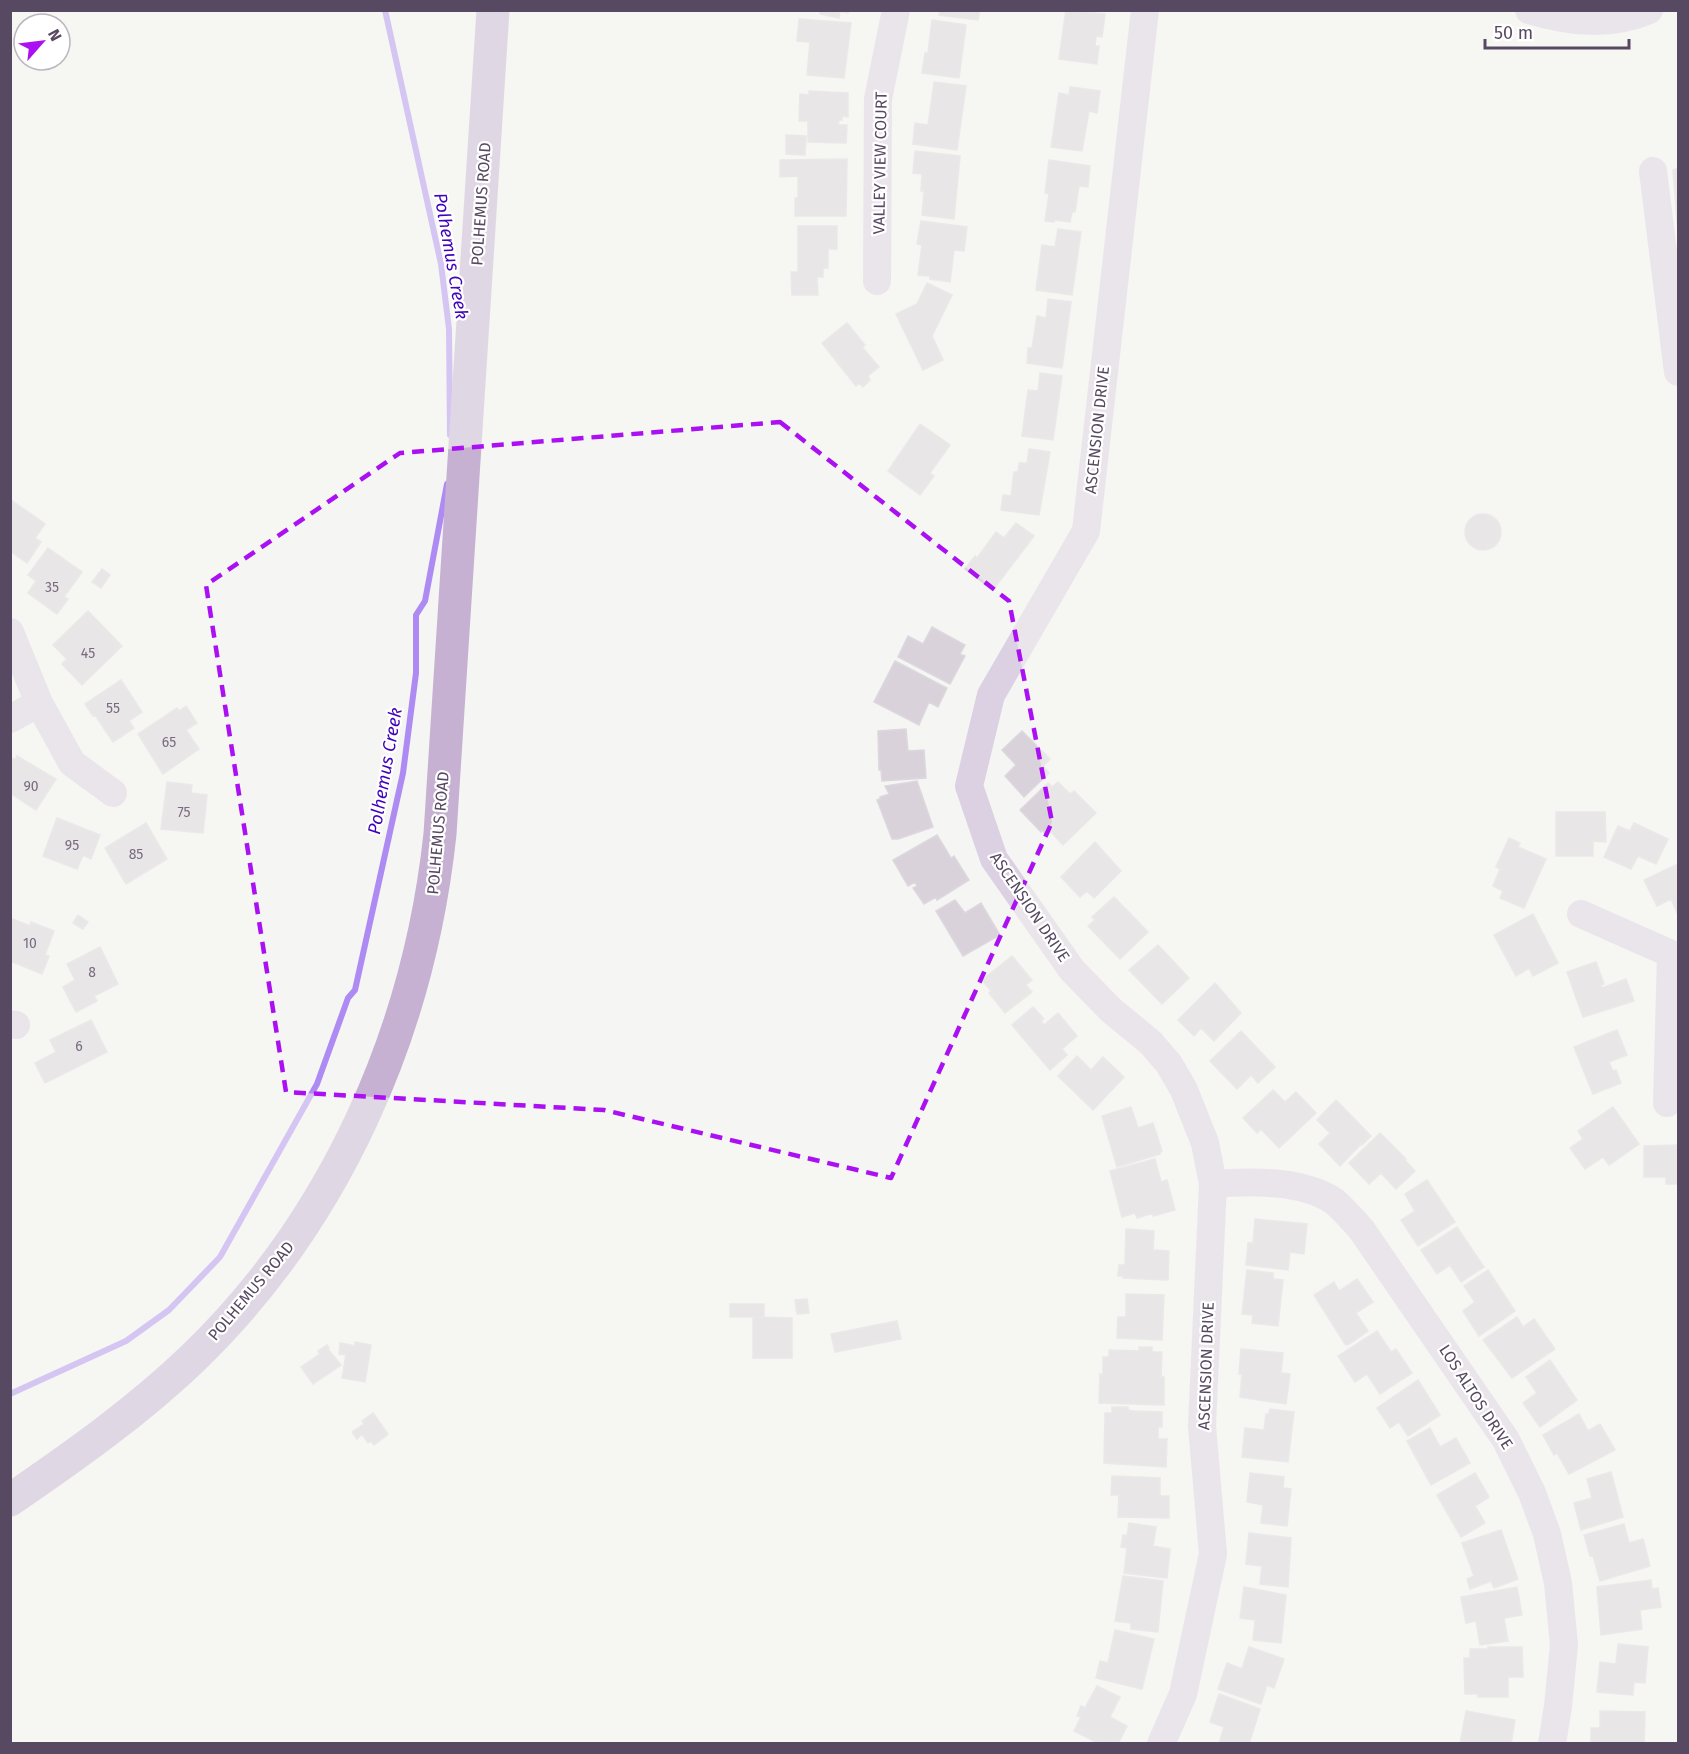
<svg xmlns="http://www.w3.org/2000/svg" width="1689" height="1754" font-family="'Fira Sans',sans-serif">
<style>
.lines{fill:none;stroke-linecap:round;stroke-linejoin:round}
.stream{stroke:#ad8bf3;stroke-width:6}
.building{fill:#d9d2da;stroke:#ddd7de;stroke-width:1.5}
.minor{stroke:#dcd1e3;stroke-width:28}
.major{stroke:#c6b1d2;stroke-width:33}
.marked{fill:none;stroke:#ab10f2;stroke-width:4.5;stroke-dasharray:12 8;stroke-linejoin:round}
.labels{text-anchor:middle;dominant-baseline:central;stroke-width:4.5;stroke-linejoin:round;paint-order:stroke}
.number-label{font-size:14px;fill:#786b80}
.street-label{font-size:16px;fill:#584962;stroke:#fff}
.water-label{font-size:18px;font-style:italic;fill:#4003bb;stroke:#fff}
</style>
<rect width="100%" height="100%" fill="#f5f5f3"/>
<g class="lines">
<!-- stream -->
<path class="stream" d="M385,10l56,254 8,65 1,106
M10,1394l116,-53 43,-31 51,-53 97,-173 31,-86 7,-8 48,-217 13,-100v-58l9,-14 22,-117"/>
</g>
<!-- building -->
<path class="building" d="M820,10h28v3l-8,-2 -1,7 -19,-4z
M940,10h40l-2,10 -39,-5z
M1066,10l39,4 -3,23 -6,-1 -1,10h4l-2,18 -38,-5z
M799,19l52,4 -7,55 -37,-3 3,-33 -13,-1z
M932,20l34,5 -7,53 -37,-5 3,-20h3z
M934,82l32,4 -9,64 -44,-6 2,-21 13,2z
M1070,87l30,4 -3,22 -8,-2 -7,40 -31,-4 8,-54 10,2z
M809,91l39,2v24l-6,-1v4h-3l-1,5h9l-1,18 -38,-1v-21h-9l1,-27 9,1z
M786,135l20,1 -1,19 -19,-1z
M915,151l45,5 -6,63 -32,-4 2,-24h-3l1,-17 -9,-1z
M847,159l-1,57h-51v-18h3v-22l-18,1v-17z
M1049,160l41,6 -2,21 -9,-1 -4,26h-3l-2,10 -15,-2 -1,2 -9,-1 4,-27 -4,-1z
M1678,168v66l-5,-64z
M921,221l46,6 -3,24 -10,-1 -4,32 -20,-3v-3l-12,-1 4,-30 -5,-1z
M798,226h39v23h-9v19h-5v9h-6l1,18h-26l-1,-23h7z
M1058,229l23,3 -9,63 -36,-5 6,-45 13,2z
M927,283l25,12 -20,41 11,24 -20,10 -27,-56 21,-10z
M1048,299l23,3 -9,66 -35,-5 1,-15h4l5,-32 9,2z
M847,323l18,22 -3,2 17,20 -11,9 2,4 -7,7 -4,-4 -3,3 -34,-43z
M1040,373l22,3 -9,64 -31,-4 6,-46 10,1z
M920,424l30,21 -20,28 4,3 -14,19 -32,-24z
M1029,449l21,3 -11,63 -38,-5 2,-15 8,1 3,-24h4l1,-9h8z
M11,500l34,24 -10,14 6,4 -14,21 -17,-12z
M1465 532a18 18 0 1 1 36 0a18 18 0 1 1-36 0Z
M1016,523l18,13 -41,54 -28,-21 10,-13 2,2 19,-26 8,6z
M48,548l34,24 -18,25 4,2 -11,15 -29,-21 8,-12 -8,-6z
M102,569l8,6 -9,13 -9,-6z
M88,611l34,35 -40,39 -20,-21 5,-5 -14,-14z
M932,627l33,18 -5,9 5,2 -15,28 -52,-27 10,-21 15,8z
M895,661l52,27 -9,19 -9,-5 -10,23 -45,-23z
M121,680l21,32 -13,9 5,7 -21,14 -18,-27 -2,1 -8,-12z
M186,706l11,17 -11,7 13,19 -36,25 -25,-40 39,-26 2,3z
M906,729l2,22 16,-1 2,28 -44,3 -1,-11h-2l-1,-39z
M1022,731l28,28 -7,7 6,7 -25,24 -19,-21 11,-11 -14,-15z
M17,756l39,23 -20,31 -26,-17v-36l5,3z
M917,781l16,46 -35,12h-6l-15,-39 3,-1v-2l9,-3 -4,-8z
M167,782l25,3 -1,8 16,2 -4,38 -42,-4z
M1058,782l12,12 4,-3 22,22 -33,32 -12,-13 -4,4 -5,-6 -1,2 -21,-22 28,-27 4,4z
M1556,812h49l1,30 -13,-1v15h-37z
M57,818l43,17 -9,24 -8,-4 -6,14 -34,-13z
M146,823l21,36 -41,25 -21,-36z
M1634,823l34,16 -12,25 -18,-8 -7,13 -27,-12 14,-31 12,5z
M937,835l14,23 3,-2 15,24 -32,20 -1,-3 -12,7 -11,-16 4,-2 -2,-4 -7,4 -15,-26z
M1509,838l11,5 -2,4 28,12 -22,49 -24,-10 3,-7 -10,-5 7,-17 -4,-2z
M1095,842l26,29 -27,27 -7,-7 -7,6 -19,-20z
M1678,864v51l-7,-16 -14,7 -13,-26z
M1114,897l34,35 -28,27 -32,-33 7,-6 -3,-3z
M955,900l10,13 16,-10 19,32 -37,21 -27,-45z
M1533,914l25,49 -25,13 -4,-8 -13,8 -22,-41z
M78,915l10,7 -5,7 -10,-6z
M13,919l17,7 1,-4 23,9 -9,24 4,1 -7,18 -32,-13v-36z
M1158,945l31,33 -27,26 -33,-34z
M100,947l18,37 -24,12 3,5 -21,11 -13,-25 12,-7 -8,-16z
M1012,956l20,24 -6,5 6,7 -27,21 -16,-20 2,-2 -9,-11z
M1596,962l8,22 -3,1 1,3 24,-9 8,22 -51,16 -16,-45z
M1215,983l26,30 -27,28 -13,-13 -7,8 -16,-16z
M1033,1007l11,12 -3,2 3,4 14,-12 19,23 -15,13 5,6 -17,15 -38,-45z
M91,1020l16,32 -62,31 -10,-20 21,-11 -6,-12z
M1617,1030l10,25 -18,7 4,9 3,-1 5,13 -28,11 -19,-47z
M1241,1031l34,36 -17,16 -7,-8 -14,14 -27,-28z
M1077,1056l14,14 12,-13 21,20 -31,33 -35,-34z
M1273,1090l12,12 11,-10 20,21 -37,35 -18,-19 -4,4 -14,-15z
M1336,1100l35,36 -9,9 -1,-1 -21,22 -21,-22 11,-11 -13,-13z
M1131,1107l7,21 15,-5 9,28 -2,1v2l-43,13 -15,-51z
M1613,1107l26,37 -30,21 -6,-8 -18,12 -15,-21 13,-9 -5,-8z
M1380,1133l26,26 -1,1 10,11 -19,18 -15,-16 -12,11 -20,-21z
M1678,1145v39h-12v-7h-22v-31z
M1155,1159l6,23 6,-2 8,30 -22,6v-3l-16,5 -2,-5 -13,4 -12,-46z
M1427,1180l28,42 -37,24 -17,-26 14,-9 -10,-17z
M1255,1219l52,5 -3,30 -14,-2 -2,18 -42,-5 2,-22h5z
M1457,1227l27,40 -23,15 -11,-17 -13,9 -16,-24z
M1126,1229l28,2 -1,19 16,1 -1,29 -45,-2v-2h-5l1,-11h6z
M1247,1270l26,3v6l10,1 -5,46 -26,-3 1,-8 -11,-1z
M1488,1270l27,41 -36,25 -16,-25 12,-9 -11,-16z
M1357,1279l16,23 -17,11 12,18 -20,14 -3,-1 -31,-49 20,-13 5,9z
M1126,1294l38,1 -2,45 -45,-2 1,-21h8z
M807,1299l2,14 -12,1 -2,-14z
M730,1304h34v13h-34z
M753,1317l39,1v40h-39z
M1517,1317l6,10 11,-8 21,30 -43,29 -29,-38z
M897,1321l4,18 -66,13 -4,-18z
M1377,1331l14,21 5,-3 16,24 -32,21 -13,-20 -12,8 -17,-26z
M355,1342l16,3 -6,37 -23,-4 4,-23 -7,-1 1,-11 15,3z
M327,1345l2,3 -1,1 13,16 -28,19 -12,-17 19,-13 -2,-3z
M1139,1347h13v5h10l-1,25h3v28l-65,-2 1,-29 3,1v-18h6v-7l30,1z
M1241,1349l42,4 -2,20 9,1 -4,30 -46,-7 2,-23h-3z
M1550,1360l27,40 -37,27 -17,-24 14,-10 -11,-16z
M1418,1380l22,35 -32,21 -9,-14 -9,6 -13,-20z
M1112,1407h16v3l6,1 28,1v15h-4v12h9l-1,28 -62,-4 1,-50h7z
M1270,1409l24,3 -6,50 -46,-5 3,-29 19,2 2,-16h3z
M373,1413l15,21 -14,11 -3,-4 -3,2 -6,-9 -5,5 -5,-7 12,-8 -2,-3z
M1579,1414l9,17 12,-7 15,26 -46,24 -12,-21 -3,2 -11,-20z
M1430,1428l10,19 16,-9 14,25 -39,22 -24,-44z
M1611,1472l12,45 -42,13 -7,-27 18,-5 -5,-19z
M1250,1473l34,4 -1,11 8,1 -4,37 -26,-3 2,-18 -16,-3z
M1475,1473l14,24 -14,9 10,17 -24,14 -24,-42z
M1112,1476l48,2v18h9v22l-51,-1 1,-22h-8z
M1129,1523l27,4 -3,19 17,3 -3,29 -43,-5 3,-25 -6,-1 2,-12 4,1z
M1624,1524l5,19 14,-4 7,27 -50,15 -7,-25h-3l-6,-21z
M1501,1530l17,49 -24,9 -3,-7 -21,8 -3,-10 7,-3 -12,-33z
M1249,1533l42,5 -3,49 -28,-3 2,-18 -16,-2z
M1123,1576l40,5 -5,51 -27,-3v-6l-16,-2z
M1651,1580l1,9 6,-1 3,19 -21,3 2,19 -41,6 -4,-48z
M1244,1587l42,8 -5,48 -28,-3 2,-20 -15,-2z
M1517,1587l5,28 -18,3 4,23 -28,4 -4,-24 -10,2 -5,-26z
M1115,1630l39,9 -12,50 -46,-11 4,-17 8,2z
M1618,1644l30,3 -3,36 -11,-1 -1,13 -36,-3 3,-30 16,2z
M1249,1647l35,12 -10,29 -7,-3 -6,19 -43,-15 9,-26 15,6z
M1488,1647h34l1,30h-15v20h-30v-3h-13l-1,-36h6v-9h18z
M1097,1686l23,11 -10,20 17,9 -9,18h-15l-6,-3 -1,1 -22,-11 7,-14 -4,-1 4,-10 4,2z
M1219,1694l41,15 -11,35h-30l5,-17 -14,-5z
M1466,1711l49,9 -4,24h-51z
M1600,1711l45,1 -1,32h-53v-16h9z"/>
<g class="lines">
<!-- minor -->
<path class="minor" d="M1145,10l-59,521 -95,164 -22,91 25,73 78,111 39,40 40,33 18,21 15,26 21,53 8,41 -11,242 11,128 -30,140 -22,50
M1529,10c41,12 80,17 120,0
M1653,171l25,201
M877,281l1,-182 18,-89
M10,632l29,71 33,60 41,30
M10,719l29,-16
M1581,914l97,43
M10,1024l6,1
M1667,1103l4,-148
M1213,1184c36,-3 91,-4 122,18 9,8 18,18 26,27l145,211 26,53 15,41 11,49 6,62 -6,61 -6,38"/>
<!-- major -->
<path class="major" d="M10,1500c64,-44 128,-89 183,-142 144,-139 226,-328 247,-524l53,-824"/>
</g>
<!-- marked area -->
<path d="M0 0H1689V1754H0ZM780,422l229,179 43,221 -161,356 -287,-68 -318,-18 -80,-507 194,-132z" fill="#f5f5f3" fill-opacity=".55" fill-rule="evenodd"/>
<path class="marked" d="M780,422l229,179 43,221 -161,356 -287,-68 -318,-18 -80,-507 194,-132z"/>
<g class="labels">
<!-- number labels -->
<g class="number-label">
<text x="52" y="587">35</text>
<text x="88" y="653">45</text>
<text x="113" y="708">55</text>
<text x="169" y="742">65</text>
<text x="31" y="786">90</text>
<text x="184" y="812">75</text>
<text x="72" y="845">95</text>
<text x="136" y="854">85</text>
<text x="30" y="943">10</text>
<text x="92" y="972">8</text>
<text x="79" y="1046">6</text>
</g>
<!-- street labels -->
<g class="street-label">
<text transform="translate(880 163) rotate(-89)">VALLEY VIEW COURT</text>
<text transform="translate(481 204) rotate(-86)">POLHEMUS ROAD</text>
<text transform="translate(1097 430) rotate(-84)">ASCENSION DRIVE</text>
<text transform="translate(438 833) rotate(-85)">POLHEMUS ROAD</text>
<text transform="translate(1030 907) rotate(56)">ASCENSION DRIVE</text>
<text transform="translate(251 1291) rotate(-50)">POLHEMUS ROAD</text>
<text transform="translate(1206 1366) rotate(-88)">ASCENSION DRIVE</text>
<text transform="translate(1476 1397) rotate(57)">LOS ALTOS DRIVE</text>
</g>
<!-- water labels -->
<g class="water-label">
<text transform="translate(451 256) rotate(80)">Polhemus Creek</text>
<text transform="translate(385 771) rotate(-80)">Polhemus Creek</text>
</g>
</g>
<!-- border -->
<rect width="1689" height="1754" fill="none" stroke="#584962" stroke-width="24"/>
<!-- north arrow -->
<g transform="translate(42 42) rotate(62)"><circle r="28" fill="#ffffff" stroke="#bcb6c0" stroke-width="1.5"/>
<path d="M0-4.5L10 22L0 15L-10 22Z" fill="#ab10f2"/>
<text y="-9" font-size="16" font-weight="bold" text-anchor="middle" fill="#584962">N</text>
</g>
<!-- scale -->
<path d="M1485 39v9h144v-9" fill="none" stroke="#584962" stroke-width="3"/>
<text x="1494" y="39" font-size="18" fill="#584962" stroke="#ffffff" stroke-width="4.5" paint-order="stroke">50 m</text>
</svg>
